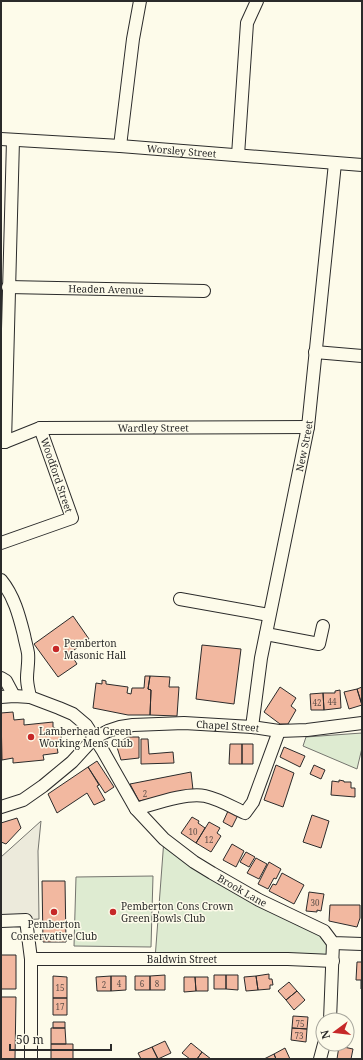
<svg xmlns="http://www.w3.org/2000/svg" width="363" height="1060" font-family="'Noto Serif',serif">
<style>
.green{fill:#deebd1;stroke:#74746e}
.parking{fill:#eceadb;stroke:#74746e}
.building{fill:#f2b8a0;stroke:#2b2b2b}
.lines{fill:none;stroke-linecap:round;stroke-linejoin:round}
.minor-casing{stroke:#2b2b2b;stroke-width:14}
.minor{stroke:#fdfbea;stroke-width:12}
.poi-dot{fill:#c62828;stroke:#fdfbea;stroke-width:1.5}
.labels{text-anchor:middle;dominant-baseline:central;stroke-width:3;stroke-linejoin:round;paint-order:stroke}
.number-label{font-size:8px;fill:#5d4e48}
.street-label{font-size:10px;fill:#2b2b2b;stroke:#fdfbea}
.poi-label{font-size:10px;fill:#2b2b2b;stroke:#fdfbea;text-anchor:start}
</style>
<rect width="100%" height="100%" fill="#fdfbea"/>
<!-- green -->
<path class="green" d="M362,733v15l-5,21 -54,-23 3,-9z
M164,839l169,104v18l-178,-2z
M153,876l-2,71 -77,-1 2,-69z"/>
<!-- parking -->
<path class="parking" d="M41,821l-3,30 1,68 -38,2v-64z"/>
<!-- building -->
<path class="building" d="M73,616l16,23 -19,14 7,11 -19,13 -24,-33z
M202,645l39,4 -7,55 -38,-5z
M145,676h5l-2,13 3,1 -1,25h-22l-35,-7 3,-25 6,1v-4l4,1v3l22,3 -1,6 4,1 1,-6h12z
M150,676l20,1 -1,10h10l-2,29 -27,-1 1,-25 -3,-1z
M280,687l16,11 -5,8 5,4 -8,14h-8l-16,-12z
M362,687v18l-5,-16z
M357,689l5,16 -13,4 -5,-17z
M340,690l1,18 -17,2 -1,-17h12v-2z
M323,693l1,17h-13l-1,-16z
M13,712l1,8 10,-1v6l29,-3v5l7,4 2,11 -5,5 1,6 -15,2 1,5 -31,3v-5l-11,2 -1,-47z
M128,737h11v21l-18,2 -5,-16z
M141,739h7l1,15 24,-2 1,11 -33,1z
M230,744h12v20h-13z
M242,744h11v20h-11z
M284,747l21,9 -5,11 -20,-10z
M97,761l17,26 -9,6 -17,-26z
M276,765l18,8 -11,34 -19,-7z
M314,765l11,5 -4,9 -11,-5z
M88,767l11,18 -2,1 8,14 -11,5 -7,-12 -30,20 -9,-19z
M191,772l2,18 -54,11 -9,-17z
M339,780l5,1v1h7v6h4v9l-24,-2 1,-14 7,1z
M228,811l10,4 -6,12 -9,-5z
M312,815l17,6 -8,27 -18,-6z
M192,817l7,4 -1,2 7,5 -9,15 -15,-10z
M17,818l4,10 -15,16 -5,-2v-19z
M209,822l11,6 -3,5 4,3 -10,16 -15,-9z
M232,844l12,7 -8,16 -13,-7z
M246,852l9,5 -6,10 -9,-5z
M256,858l11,6 -8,15 -12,-6z
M269,862l12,7 -5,10 -2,-1 -6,11 -10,-5z
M282,873l22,12 -10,19 -25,-13 4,-7 3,1z
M42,881h23l1,61h-23z
M309,892l15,2 -3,17 -4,-1v2l-11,-1z
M330,905h30v13l-3,9 -28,-6z
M1,955h15v34h-15z
M357,962h5v27h-1v-9h-5z
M269,974v5h3l1,6h-3v4l-12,1 -2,-14z
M165,975v15h-15v-14z
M214,975h12v14h-12z
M226,975h12v15l-12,-1z
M53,976l14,1v21h-14z
M111,976v15h-14l-1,-14z
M111,976h15v14l-15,1z
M135,976h15v14h-15z
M256,976l2,14 -12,1 -2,-14z
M184,977h11l1,14 -12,1z
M195,977h13v14h-12z
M289,982l8,9 -11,9 -8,-9z
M297,991l8,9 -11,10 -8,-10z
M1,997h15l-1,62h-14z
M53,998h14v17h-14z
M293,1016l15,1 -1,12 -15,-1z
M53,1022h12v6h-12z
M51,1028h14l1,16h-15z
M292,1028l15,1 -1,13 -15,-2z
M165,1041l6,12 -13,6 -6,-12z
M191,1043l11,9 -5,7h-7l-8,-6z
M51,1044h22v15h-22z
M339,1046l14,3 -2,10h-14z
M152,1047l6,12h-17l-3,-6z
M285,1048l5,11h-14l-2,-5z
M202,1052l9,7h-14z
M274,1054l2,5h-12z"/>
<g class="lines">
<defs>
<g id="minor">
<path id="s1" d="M1,139l119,7 242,19"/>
<path d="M120,146l13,-107 7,-38"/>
<path d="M238,155l9,-132 10,-22"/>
<path id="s2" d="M8,287l196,4"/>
<path d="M315,352l47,4"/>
<path id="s3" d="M1,442h4l35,-14 268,-1"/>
<path d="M5,442l8,-302"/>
<path d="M1,543l71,-25 -32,-90"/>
<path d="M1,580c13,16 18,35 23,55 1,6 3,12 4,18 1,9 -1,17 -1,25 0,7 2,13 3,19"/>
<path d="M180,599l89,16"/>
<path d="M266,634l53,10 4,-18"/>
<path d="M1,678l5,3 8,15"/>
<path id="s4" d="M1,697l13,-1 16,1 29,11 14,6 13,11 17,26 33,58 28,30 30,23 18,11 47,27 65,31 9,12 29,1"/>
<path id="s5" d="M252,727l9,-69 47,-231 27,-264"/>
<path id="s6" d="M1,807l22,-7 20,-14 29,-24 22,-24 14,-7 12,-4 13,-2 51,-2 68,4 27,4 28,-1 55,-7"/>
<path d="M136,809c18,-5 51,-17 69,-13 14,3 27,11 40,17l8,-11 26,-71"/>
<path d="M1,921l25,-1 5,39v100"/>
<path id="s7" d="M31,959h257l45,2"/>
<path d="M330,1020l3,-77"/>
<path d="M320,1059l4,-15"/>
</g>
</defs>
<!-- minor casing -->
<use href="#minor" class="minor-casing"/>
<!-- minor -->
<use href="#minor" class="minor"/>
</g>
<!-- markers -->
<g class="poi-dot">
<circle cx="56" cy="649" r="4"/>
<circle cx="31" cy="737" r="4"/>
<circle cx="54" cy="912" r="4"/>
<circle cx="113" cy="912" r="4"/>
</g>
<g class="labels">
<!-- number labels -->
<g class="number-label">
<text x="332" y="701">44</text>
<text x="317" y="702">42</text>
<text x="145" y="793">2</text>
<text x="193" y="831">10</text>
<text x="209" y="839">12</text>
<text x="315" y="902">30</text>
<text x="119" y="983">4</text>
<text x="142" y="983">6</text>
<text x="157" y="983">8</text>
<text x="104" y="984">2</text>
<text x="60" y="987">15</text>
<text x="60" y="1006">17</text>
<text x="300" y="1023">75</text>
<text x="299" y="1035">73</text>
</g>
<!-- street labels -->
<g class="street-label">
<text stroke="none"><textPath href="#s1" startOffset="181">Worsley Street</textPath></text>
<text stroke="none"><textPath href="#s2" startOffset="98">Headen Avenue</textPath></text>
<text stroke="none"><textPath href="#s3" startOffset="155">Wardley Street</textPath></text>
<text stroke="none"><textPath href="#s5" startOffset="286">New Street</textPath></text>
<text transform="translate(57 475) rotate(71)">Woodford Street</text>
<text stroke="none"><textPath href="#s6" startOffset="254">Chapel Street</textPath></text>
<text stroke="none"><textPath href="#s4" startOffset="325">Brook Lane</textPath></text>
<text stroke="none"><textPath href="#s7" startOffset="151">Baldwin Street</textPath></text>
</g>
<!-- poi labels -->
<g class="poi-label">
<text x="64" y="643">Pemberton<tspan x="64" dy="12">Masonic Hall</tspan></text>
<text x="39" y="731">Lamberhead Green<tspan x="39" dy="12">Working Mens Club</tspan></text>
<text x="121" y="906">Pemberton Cons Crown<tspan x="121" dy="12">Green Bowls Club</tspan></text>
<text x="54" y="924" text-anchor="middle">Pemberton<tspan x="54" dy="12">Conservative Club</tspan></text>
</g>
</g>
<!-- border -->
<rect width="363" height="1060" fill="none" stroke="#2b2b2b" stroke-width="4"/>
<!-- north arrow -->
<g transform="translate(335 1032) rotate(255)"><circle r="19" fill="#fdfbea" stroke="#a9a89e"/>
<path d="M0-3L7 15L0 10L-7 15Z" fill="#c62828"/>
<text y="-6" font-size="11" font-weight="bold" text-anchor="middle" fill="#2b2b2b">N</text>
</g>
<!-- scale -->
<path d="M10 1044v6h101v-6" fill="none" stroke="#2b2b2b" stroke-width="2"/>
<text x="16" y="1044" font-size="12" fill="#2b2b2b" stroke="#fdfbea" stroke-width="3" paint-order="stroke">50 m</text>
</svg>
